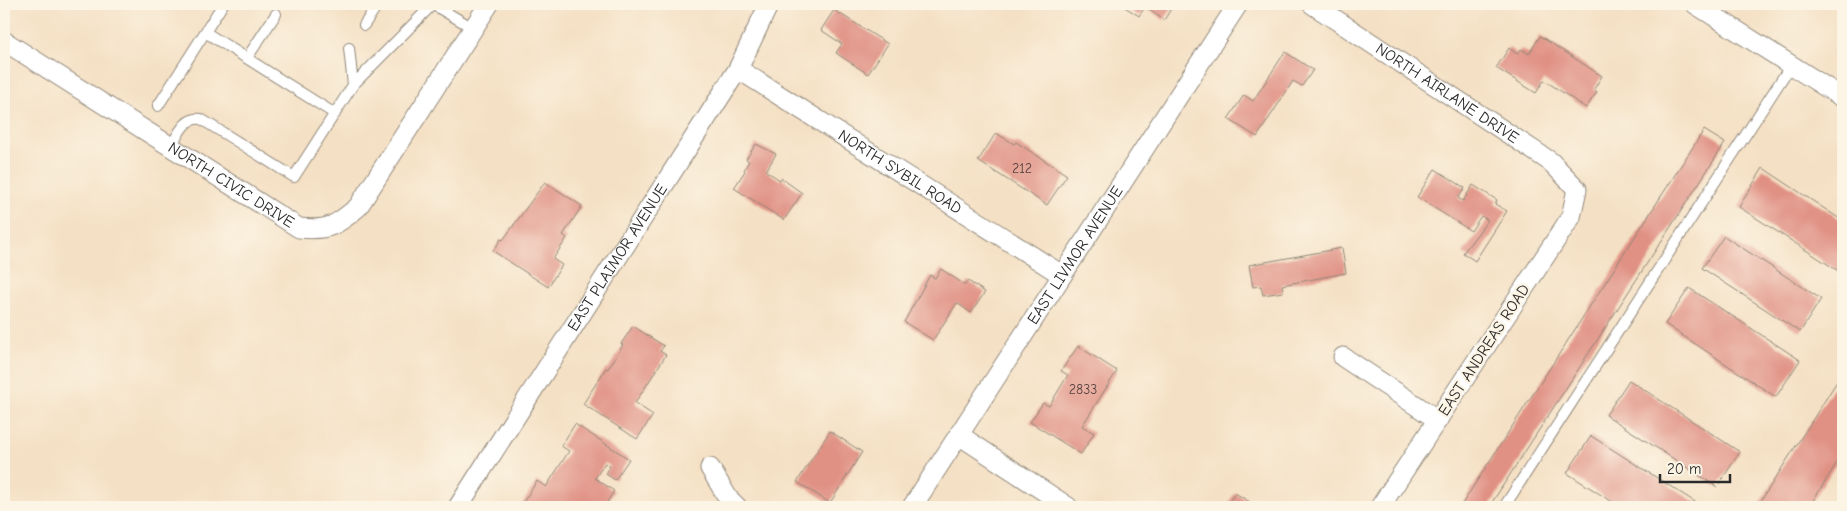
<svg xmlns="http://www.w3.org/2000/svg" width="1847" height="511" font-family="'Comic Neue',sans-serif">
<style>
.building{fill:#e09184}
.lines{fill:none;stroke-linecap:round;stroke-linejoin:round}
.service-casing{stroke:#908678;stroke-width:12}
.minor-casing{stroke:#908678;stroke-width:21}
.service{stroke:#fff;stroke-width:10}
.minor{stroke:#fff;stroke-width:19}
.labels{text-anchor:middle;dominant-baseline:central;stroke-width:4.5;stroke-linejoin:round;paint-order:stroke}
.number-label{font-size:14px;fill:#584441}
.street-label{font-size:16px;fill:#2b2b2b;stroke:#fcf5e5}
</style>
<rect width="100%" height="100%" fill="#fcf5e5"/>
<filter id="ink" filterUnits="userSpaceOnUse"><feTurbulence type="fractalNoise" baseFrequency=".02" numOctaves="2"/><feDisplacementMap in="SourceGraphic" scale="10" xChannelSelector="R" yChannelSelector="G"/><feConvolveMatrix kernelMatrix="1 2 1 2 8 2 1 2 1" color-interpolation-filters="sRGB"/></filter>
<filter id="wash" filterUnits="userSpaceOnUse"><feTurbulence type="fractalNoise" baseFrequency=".0096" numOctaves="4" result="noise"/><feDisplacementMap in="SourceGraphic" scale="20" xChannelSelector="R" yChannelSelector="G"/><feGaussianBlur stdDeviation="1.12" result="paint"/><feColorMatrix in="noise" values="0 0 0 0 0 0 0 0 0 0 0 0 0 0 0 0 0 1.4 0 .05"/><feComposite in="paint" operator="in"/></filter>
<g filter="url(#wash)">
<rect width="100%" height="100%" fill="#f4e0c4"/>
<g id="blocks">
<!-- building -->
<path class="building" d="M1120,4h54l-10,16 -19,-13 -6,9z
M834,10l54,34 -20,30 -32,-21 6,-9 -21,-14z
M1540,36l62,40 -8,13 3,3 -11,16 -42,-28 -8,13 -40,-25 13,-20 8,6 4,-5 8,5z
M1285,52l28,18 -11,16 -9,-5 -36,56 -29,-18 16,-24 9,6z
M1704,130l21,13 -236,364h-29z
M996,133l18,11 2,-2 51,33 -20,30 -69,-44z
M756,144l20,10 -10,17 14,9 1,-2 21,15 -18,27 -50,-32 11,-17 -1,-1 5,-9 -3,-2z
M1763,168l80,53v53l-104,-67z
M1435,169l30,19 -7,10 5,3 10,-16 24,15 -2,4 12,7 -32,50 -12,-8 25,-33 -7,-4 -10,15 -54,-34z
M545,182l37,24 -19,29 4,3 -14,21 9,6 -14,22 -55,-36 8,-12 2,1z
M1724,236l97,63 -21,33 -98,-64z
M1342,248l4,25 -64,12 1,7 -20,3 -2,-9 -8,1 -4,-22z
M941,269l24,16 3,-4 17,11 -14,21 -14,-10 -24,37 -29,-18 26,-47 5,3z
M1689,288l111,72 -24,37 -111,-73z
M633,326l31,20 -4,5 6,4 -31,48 18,12 -16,24 -54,-35 23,-36 2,1 15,-24 -2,-1z
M1078,346l39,25 -35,55 12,7 -13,21 -51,-32 13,-19 6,3 19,-31 -7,-4z
M1843,372v81l-34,54h-52z
M1629,380l111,72 -23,35 -111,-72z
M575,424l54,35 -14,21 -9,-6 4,-8 -5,-3 -10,15 19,13 -10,16h-21l-7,-4 -3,4h-53l17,-26 9,6 23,-36 -8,-5z
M830,431l32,21 -32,51 -33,-21z
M1591,436l112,71h-83l-53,-34z
M1235,493l23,14h-33z"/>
</g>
</g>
<g filter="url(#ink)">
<use href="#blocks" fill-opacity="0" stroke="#908678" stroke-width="1"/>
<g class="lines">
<defs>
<path id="service" d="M432,4l41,24
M364,25l14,-21
M205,32l130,82
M349,48l4,37
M247,58l29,-44
M158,106l65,-102
M171,146c8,-12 13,-29 30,-27l93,58 59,-92 80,-81
M1504,507l287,-442"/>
<g id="minor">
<path id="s1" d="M1312,4l239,158 26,27 -6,28 -191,290"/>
<path d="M1695,4l148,94"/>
<path id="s2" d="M4,41l295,187c30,3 36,-2 59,-21l131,-203"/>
<path id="s3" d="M738,69l324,206"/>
<path d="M1343,357l95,63"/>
<path d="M959,435l109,72"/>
<path d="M710,468l18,30 9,9"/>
<path id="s4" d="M458,507l280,-438 31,-65"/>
<path id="s5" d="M912,507l326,-503"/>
</g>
</defs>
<!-- service casing -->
<use href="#service" class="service-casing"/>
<!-- minor casing -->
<use href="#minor" class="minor-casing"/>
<!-- service -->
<use href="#service" class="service"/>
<!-- minor -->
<use href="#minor" class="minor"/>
</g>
</g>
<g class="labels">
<!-- number labels -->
<g class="number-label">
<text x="1022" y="168">212</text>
<text x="1083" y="389">2833</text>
</g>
<!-- street labels -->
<g class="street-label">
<text stroke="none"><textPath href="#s1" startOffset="162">NORTH AIRLANE DRIVE</textPath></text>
<text stroke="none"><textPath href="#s3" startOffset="192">NORTH SYBIL ROAD</textPath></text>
<text stroke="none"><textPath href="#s2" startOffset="269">NORTH CIVIC DRIVE</textPath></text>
<text stroke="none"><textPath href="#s5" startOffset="300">EAST LIVMOR AVENUE</textPath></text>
<text stroke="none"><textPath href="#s4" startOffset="296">EAST PLAIMOR AVENUE</textPath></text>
<text transform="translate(1484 350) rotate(-57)">EAST ANDREAS ROAD</text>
</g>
</g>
<!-- margin -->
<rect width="1847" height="511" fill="none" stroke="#fcf5e5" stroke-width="20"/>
<!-- scale -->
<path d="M1660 474v8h70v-8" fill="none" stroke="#2b2b2b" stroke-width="2.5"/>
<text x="1667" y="474" font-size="15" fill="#2b2b2b" stroke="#fcf5e5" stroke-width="4" paint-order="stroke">20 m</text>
</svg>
